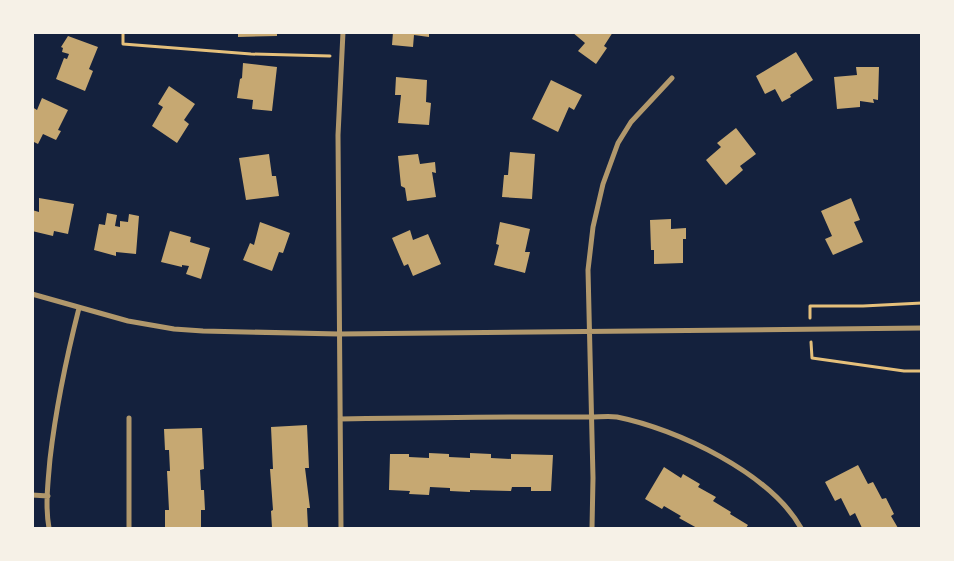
<svg xmlns="http://www.w3.org/2000/svg" width="954" height="561" font-family="'Work Sans',sans-serif">
<style>
.building{fill:#c6a872}
.lines{fill:none;stroke-linecap:round;stroke-linejoin:round}
.path{stroke:#e5c07b;stroke-width:3}
.minor{stroke:#b1986c;stroke-width:5}
</style>
<rect width="100%" height="100%" fill="#14213d"/>
<!-- building -->
<path class="building" d="M238,32h39v4l-39,1z
M393,32h36v5l-15,-2 -1,12 -21,-2z
M572,32h41l-9,14 3,2 -11,16 -18,-13 7,-8z
M68,36l30,11 -9,22 4,2 -8,20 -29,-12 8,-21 3,1 2,-5 -7,-2 1,-4 -2,-1z
M796,52l17,28 -23,15 1,2 -9,5 -7,-13 -10,5 -9,-18z
M243,63l34,4 -5,44 -20,-2 1,-9 -16,-2 3,-19 2,-1z
M856,67h23l-1,33 -5,-1 1,4 -14,-2v6l-23,2 -3,-32 23,-2z
M396,77l31,3 -1,22 5,1 -2,22 -31,-2 3,-28h-6z
M551,80l31,15 -8,15 -5,-3 -11,25 -26,-13z
M169,86l26,18 -11,16 5,4 -12,19 -25,-17 11,-19 -5,-3z
M42,98l26,12 -10,20 3,1 -5,9 -13,-6 -5,10 -6,-3v-34l5,3z
M736,128l20,26 -16,12 3,4 -17,15 -20,-25 15,-13 -4,-4z
M510,152l25,2 -3,45 -30,-2 2,-22h4z
M269,154l3,22h4l3,20 -33,4 -7,-42z
M418,154l2,10 15,-2 1,11 -4,-1 4,25 -29,4 -2,-13 -4,-2 -3,-30z
M39,198l35,6 -6,30 -14,-3 -1,5 -21,-5v-21l7,2z
M851,198l9,22 -6,2 9,20 -30,13 -8,-16 7,-3 -11,-25z
M107,213l10,2 -2,11 5,1v-6l8,1 1,-8 10,2 -3,38 -20,-2v4l-22,-6 5,-26 6,1z
M671,219v10l15,-1v11h-3v24l-29,1v-14h-3l-1,-30z
M260,222l30,11 -7,20 -4,-1 -7,19 -29,-11 7,-17 4,2z
M500,222l30,7 -5,23h5l-5,21 -31,-8 5,-20 -3,-1z
M410,230l3,10 15,-6 13,30 -28,12 -5,-12 -4,2 -12,-28z
M170,231l21,6 -1,5 20,6 -9,31 -15,-5 3,-8 -7,-1v2l-21,-5z
M307,425l2,43h-4l5,40h-3l1,20h-36l-1,-17 2,-1 -3,-41h3l-2,-42z
M202,428l2,41 -4,1 1,20h3l1,20h-4v18h-36v-18h4l-2,-39h3l-1,-21h-4l-1,-21z
M429,453l20,1v3l21,1v-5l21,1v4l20,1v-5l42,1 -2,36h-20v-4h-19l-1,4 -41,-1v2l-20,-1v-3l-20,-1 -1,8 -20,-1 1,-3 -21,-1 1,-36h19v3l20,1z
M858,465l10,19 5,-2 9,17 4,-1 8,16 -3,2 7,12h-36l-7,-15 -5,3 -9,-18 -6,3 -10,-19z
M664,467l17,11 2,-4 17,10 -2,3 18,10 -3,4 18,11 -1,2 18,11 -2,3h-49l-18,-10 2,-2 -17,-10 -2,3 -17,-10z"/>
<g class="lines">
<!-- path -->
<path class="path" d="M123,32v12l128,10 79,2
M810,318v-12h53l59,-3
M811,342l1,16 92,13h18"/>
<!-- minor -->
<path class="minor" d="M32,294l96,27 46,8 29,2 136,3 583,-6
M340,419c66,-1 132,-2 197,-2 18,0 36,0 53,0 9,0 19,-1 27,0 60,12 153,56 184,111
M32,495l16,1
M49,528c-4,-22 -1,-46 1,-69 6,-52 16,-100 29,-151
M129,528v-110
M341,528l-3,-393 5,-103
M592,528l1,-50 -5,-208 5,-43 10,-43 15,-41 13,-21 41,-44"/>
</g>
<!-- border -->
<rect width="954" height="561" fill="none" stroke="#f6f1e7" stroke-width="68"/>
</svg>
